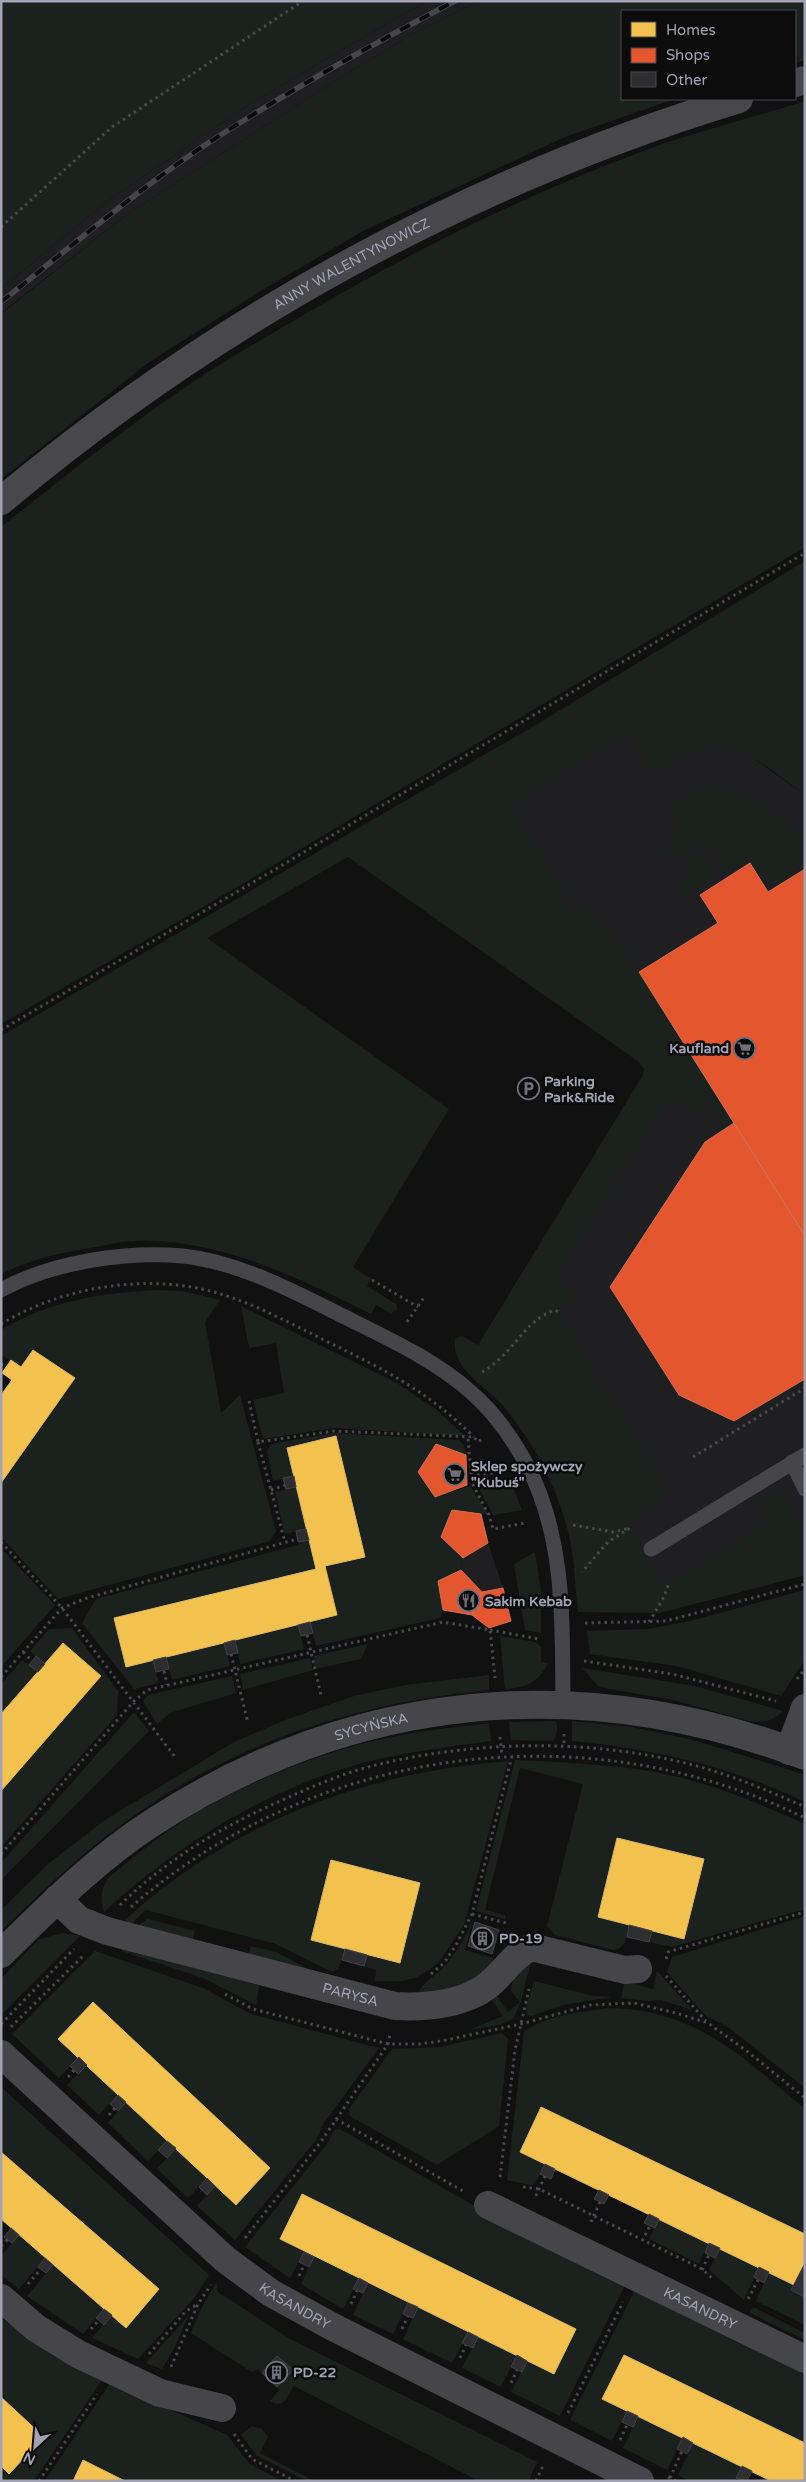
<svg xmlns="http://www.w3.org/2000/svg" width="806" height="2482" font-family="'Varela Round',sans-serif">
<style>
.built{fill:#1f1e20}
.green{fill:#1b221e}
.homes{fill:#f2c14e;stroke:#dab86c}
.shops{fill:#e4572e;stroke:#d06e56}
.building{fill:#2e2e30;stroke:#414146}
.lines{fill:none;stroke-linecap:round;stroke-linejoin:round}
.path{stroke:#47474c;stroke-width:3;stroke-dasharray:2.5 4;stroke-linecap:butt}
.service{stroke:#46464a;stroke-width:15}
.minor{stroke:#46464a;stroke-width:28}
.tertiary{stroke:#46464a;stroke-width:28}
.primary{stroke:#48484c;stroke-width:28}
.rail-casing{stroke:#47474b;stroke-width:5.5}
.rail{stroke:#0c0c0d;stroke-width:4;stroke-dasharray:11;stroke-linecap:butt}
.labels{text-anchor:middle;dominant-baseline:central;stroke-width:5;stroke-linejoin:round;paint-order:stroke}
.street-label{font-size:14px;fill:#a3a3b3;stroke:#0c0c0d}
.poi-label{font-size:14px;font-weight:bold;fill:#a3a3b3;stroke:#0c0c0d;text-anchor:start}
</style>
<rect width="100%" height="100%" fill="#111112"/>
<!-- built -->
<path class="built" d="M428,1h51l-66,33 -73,44 -214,137 -125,98v-24l105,-87 142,-97 150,-88z
M635,674l170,121v780l-146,38 -148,-286 163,-264 -316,-227z
M488,1543l15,45 -21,4 -21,-22 2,-12z"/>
<!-- green -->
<path class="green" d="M1,1h427l-30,16 -150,88 -142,97 -105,87z
M479,1h326v59l-10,3v-52h-173v88h53l-110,38 -202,94 -104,61 -111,71 -147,116v-165l125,-99 214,-137 73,-44z
M805,101v446l-571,342 -233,135v-497c59,-47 118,-94 180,-137 39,-27 80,-50 121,-74 110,-65 225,-122 344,-166 52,-19 106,-32 159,-49z
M805,561v234c-24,-17 -68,-57 -99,-49 -18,5 -35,18 -52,28l-27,-41 -117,72 67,107 15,-9 47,69 95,151 -12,8 -13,-23 -10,7 -27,-22 -117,186 19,13 3,7 -18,13 112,181 -45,29 39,63 103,-63 -12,-20 22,-11 14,11 3,10 10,49v14l-146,38 -81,-1c-3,-24 -3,-49 -8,-72 -10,-47 -32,-89 -61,-127 -16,-23 -59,-42 -54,-74l7,-3 16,9 165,-270 1,-6 -5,-7 -291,-205 -141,81 242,171 -96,158 18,12 -4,7 29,18 2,5 -7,4 -15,-8 -5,9c-75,-37 -151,-76 -238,-73 -12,0 -25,4 -37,6 -34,5 -64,12 -95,27v-238l538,-313z
M707,786c41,1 66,26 98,50v28l-37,24 -19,-29 -25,14 -21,-32 -11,7 4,6 4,-3 17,26 -33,21 -9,-14 19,-13 -13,-20 -12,7 -5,-9 6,-4 7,-30 -6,-11 20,-13z
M158,1290l24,1 38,9 -15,22 16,91 19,-18 36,136 -6,10 -212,58 -57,-62v-54l73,-105 -40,-28 -13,17 -20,-12v-25c49,-30 102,-37 157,-40z
M241,1306l156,77 40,27 28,26 -131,-8 -71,11 -10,-39 31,-7 -8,-50 -27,5z
M333,1433l126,7 5,5 2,10 -30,-11 -18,28 17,25 35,-11 19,29 -37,-5 -11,27 22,21 -2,12 -23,11 5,29 -3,8 -124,28 -6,-24 27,-7 -12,-49 40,-10 -30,-120 -48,12 7,28 -21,5 -6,-30 4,-7z
M511,1483l11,27 -29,5 -15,-28z
M296,1487l10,42 -21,5 -10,-42z
M309,1540l7,29 -201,49 38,42 6,23 -25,6 -52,-66 14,-24 202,-54v-3z
M1,1548l54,57 -54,62z
M535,1552l6,40v41l-16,-3 -11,-66z
M804,1590l1,70 -24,36 -104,-30 -87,-12 -3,-23 61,-2 42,-8z
M298,1625l6,24 -64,15 -5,-24z
M72,1628l46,63 -1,24 -116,132v-56l100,-115 -38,-33 -18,21 -15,-13 19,-22z
M500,1636l36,6 5,5v15l7,1c-9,19 -22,25 -43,26z
M224,1643l6,23 -58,14 -6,-23z
M368,1644l-7,15 -46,10 -1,-13z
M310,1658l3,12 -70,20 -3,-16z
M22,1660l16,12 -36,42 -1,-30z
M582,1668l113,18 88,25c-10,10 -19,12 -34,10l-76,-21 -74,-13z
M489,1675v15c-143,14 -269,57 -384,147 -37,29 -70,61 -104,94v-21l47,-46 57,-44 129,-78 54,-23 66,-23 51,-11z
M232,1676l4,17 -66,20 -13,11 -14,-23 5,-6z
M134,1712l15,19 -148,149v-17z
M555,1721c4,5 2,15 -2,20l-42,-1 -2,-18z
M572,1721l59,6 59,12 110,34 5,2v27c-79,-37 -147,-52 -233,-61z
M489,1723l2,18c-38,5 -75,10 -112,18 -103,24 -198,82 -275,153 -4,-13 -3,-24 5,-35 16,-13 32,-26 48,-38 60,-45 156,-86 230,-101 33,-7 67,-11 102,-15z
M515,1760c45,2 89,4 134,11 54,9 106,30 156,53v85l-133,38 -23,-5 3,-11 32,8 20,-80 -87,-21 -19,79 31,8c-2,11 -3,24 -16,25l-58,-15 -8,-9 36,-142 -63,-16 -35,142 20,5v4l-29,-8z
M508,1761l-44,164 -25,37 -10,8 -14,8 -14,3h-26l1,-11 -12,-4 3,-11 33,7 20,-79 -89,-22 -20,79 34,9 -6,19 -7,4 -56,-28 -130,-34 -16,15 -5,-5c109,-99 238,-147 383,-159z
M805,1916v172l-77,-61 -22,-11 -39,-44 5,-15z
M148,1919l47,12 -3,11 -56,-15z
M473,1919l-8,31 31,9 -13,18 -30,12 -34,4c3,-12 18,-17 26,-27 12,-14 21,-30 28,-47z
M64,1933l16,3 -79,79v-36l38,-40z
M251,1946l25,6 48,25 -76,-20z
M121,1948l138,37 -3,20 -53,-27 -81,-27z
M95,1951l108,37 48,26 128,34 -55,75 -8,17 -81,100 -38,-34 18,-20 21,19 34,-37 -177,-166 -34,37 20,18 -20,21 -47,-44z
M531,1961l-10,41 -8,17 -14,6 -30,5 34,-14 -12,-17 5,-4 12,17 12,-10 -10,-12 4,-11z
M657,1971l35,39 -31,-10 -14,1 -26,-3 4,-16 28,7z
M534,1981l59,15 19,1 -49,8 -32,11 -4,-2 -1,-6z
M611,2008c86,2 132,50 194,101v125l-264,-127 -21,45 25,12 -10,20 -5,1 -23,-5 17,-148c20,-17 62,-21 87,-24z
M502,2033l6,6 -9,87 -62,39 -87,-49 -1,-7 43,-60 48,-2z
M87,2065l31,30 -19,20 -32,-30z
M1,2087l208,188 -13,21 -58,63 -46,-21 20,-23 14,12 33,-38 -158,-137z
M126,2102l41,39 -19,20 -40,-38z
M340,2129l161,92 126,60 -67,135 -49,-24 16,-31 27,12 22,-44 -274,-135 -22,45 24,13 -14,26 -45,-31 82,-103 7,-14z
M176,2148l31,30 -19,20 -31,-29z
M659,2219l50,24 -10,21 -50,-25z
M19,2235l26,23 -26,31 -18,-14v-19z
M720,2248l39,19 -15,33 -35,-30z
M314,2257l45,21 -16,31 -42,-25z
M53,2265l51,44 -21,25 -56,-38z
M769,2272l25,13 11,12v28l-49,-24z
M216,2283l2,9 72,47 247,123 -8,19h-50l-185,-95c-7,10 -10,24 -24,15l9,-11 -21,-21 -6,3 -61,-39 10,-24z
M368,2283l40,20 -15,31 -40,-19z
M636,2288l169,84v71l-181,-88 -22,44 25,12 -15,30 -42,-21z
M418,2307l50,25 -16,31 -49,-24z
M753,2307l52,26v7l-55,-27z
M189,2315l-15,34 -12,20 -16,-6z
M1,2318l39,28 62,34 -68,101h-33v-15l9,7 34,-36 -43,-40z
M478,2337l39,18 -16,32 -39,-19z
M110,2383l117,52 23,29 32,17h-157l-42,-21 -10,21h-28z
M638,2416l45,21 -16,33 -44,-22z
M252,2426l10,3 6,8 -8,16 54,28h-7l-50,-25 -16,-21z
M693,2443l49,23 -7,15h-46l-11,-6z"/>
<!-- homes -->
<path class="homes" d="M33,1350l42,28 -74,105v-88l11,-15 -10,-7 9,-13 10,7z
M336,1436l29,121 -40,9 12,49 -211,52 -12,-49 202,-49 -29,-121z
M63,1643l38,33 -100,115v-77z
M617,1838l87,21 -20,80 -86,-22z
M331,1860l89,23 -20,80 -89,-23z
M93,2002l177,166 -34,37 -178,-166z
M541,2107l264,127v29l-11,22 -274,-133z
M1,2152l158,137 -33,39 -125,-109z
M302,2194l274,135 -22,45 -274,-135z
M624,2355l181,88v38h-34l-169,-82z
M1,2397l43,40 -35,37 -8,-8z
M83,2460l42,21h-52z"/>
<!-- shops -->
<path class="shops" d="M750,863l18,29 37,-23v367l-166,-264 79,-49 -18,-28z
M734,1123l71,113v143l-71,42 -55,-26 -69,-108 95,-145z
M436,1444l30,11 1,30 -32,12 -17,-25z
M452,1510l29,4 7,29 -25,15 -22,-21z
M461,1570l21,22 -10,23 -29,-5 -5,-29z
M503,1588l8,33 -22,7 -17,-13 10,-23z"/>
<!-- building -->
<path class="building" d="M294,1476l2,11 -10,2 -3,-11z
M306,1529l3,11 -11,2 -2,-11z
M310,1622l3,11 -12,3 -3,-11z
M235,1640l3,13 -11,2 -3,-12z
M36,1656l9,8 -7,8 -9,-7z
M166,1657l3,12 -13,3 -3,-12z
M475,1922l24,8 -7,24 -24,-8z
M629,1925l23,6 -3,11 -22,-5z
M345,1949l22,6 -3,11 -22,-6z
M79,2057l8,8 -9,9 -8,-8z
M118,2095l8,7 -8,9 -8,-7z
M167,2141l9,7 -9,10 -9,-8z
M545,2164l10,5 -4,10 -11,-5z
M207,2178l8,8 -8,9 -8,-8z
M599,2190l10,5 -5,9 -10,-5z
M649,2214l10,5 -4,9 -11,-5z
M11,2228l8,7 -7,8 -8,-6z
M709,2243l11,5 -5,10 -10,-5z
M304,2252l10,5 -5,10 -10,-5z
M45,2258l8,7 -7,8 -8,-6z
M805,2263v34l-14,-7z
M759,2267l10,5 -5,11 -10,-6z
M359,2278l9,5 -5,10 -10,-4z
M408,2303l10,4 -5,11 -10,-4z
M104,2309l8,6 -8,10 -8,-7z
M468,2332l10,5 -5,11 -11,-5z
M517,2355l10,6 -5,11 -11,-5z
M277,2356l16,14 -16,17 -15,-14z
M627,2411l11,5 -5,11 -11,-5z
M683,2437l10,6 -6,11 -10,-5z
M742,2466l10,5 -5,10 -11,-3z"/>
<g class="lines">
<!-- path -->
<path class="path" d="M1,227l111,-100 191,-126
M1,1030l273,-160 531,-317
M372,1280l46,27
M407,1322l18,-26
M1,1324c61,-37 144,-51 213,-32 39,11 76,31 112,49 59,29 100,49 148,96
M1,1364l5,2
M482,1372c31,-17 41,-51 73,-62l4,2
M249,1401l9,41 76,-11 140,6 4,5 4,-3
M468,1439l4,44 17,32 4,14 32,-6
M258,1442l27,100
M693,1457l112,-69
M471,1473l8,2 26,-4
M271,1490l14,-5
M573,1525l40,7 17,-4 -22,14 -26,30
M1,1542l61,66 113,149
M649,1622l15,-25 5,-14
M585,1623l81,-2 139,-37
M490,1630l49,9
M307,1635l14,60
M23,1652l9,9
M231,1654l17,69
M584,1661l88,13 104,27
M164,1671l3,14
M1,1677l61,-69 25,-10 210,-59
M797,1679l8,-10
M564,1734v12
M500,1737l2,19
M1,1854l132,-152 14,-12 296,-68 47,8 5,48
M120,1905c45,-44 101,-78 158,-103 33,-15 67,-30 102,-38 98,-23 203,-25 301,-2 43,10 84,27 124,45
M131,1907c185,-161 453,-197 674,-89
M472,1914l38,10
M666,1959l2,-7 137,-40
M431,1974l13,-11 12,-18 16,-31 40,-158
M666,1976l40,45
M225,1994l28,15 135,35h32l21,-3 80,-17 69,-19 44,-2 42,10 32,10 40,29 57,46
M1,2024l73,-75
M11,2027l74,-73
M68,2077l6,-7
M109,2115l6,-7
M336,2119l127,72
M500,2177l15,-127 14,-61
M523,2187l16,2 163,80 12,11
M536,2196l9,-20
M591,2222l9,-20
M245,2238l75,-95 68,-99 2,-10
M642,2241l8,-15
M1,2246l7,-7
M702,2270l7,-15
M299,2276l5,-11
M28,2284l13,-15
M748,2299l10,-19
M351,2304l6,-13
M91,2329l8,-9
M402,2329l6,-13
M149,2354l37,-43 12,-7
M460,2358l6,-13
M171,2367l27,-63 13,-19
M511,2383l6,-13
M568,2413l55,-111
M234,2434l18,25 43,22
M620,2440l7,-15
M668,2477l8,4
M670,2478l12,-27
M39,2481l58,-87
M536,2481l7,-15"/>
<!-- service -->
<path class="service" d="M1,1290c51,-28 124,-39 182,-34 56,6 112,36 162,61 44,22 90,43 127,76 23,20 42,48 56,74 38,74 34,157 35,237
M792,1462l13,27
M651,1549l154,-94"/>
<!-- minor -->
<g class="minor">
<path d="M789,1751l16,-43"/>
<path id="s1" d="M57,1899l22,21 28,11 288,75c32,2 75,-2 99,-26 12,-11 21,-26 37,-33l94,23 13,-1"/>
<path id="s2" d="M1,2054l225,206 45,33 60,33 309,155"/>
<path id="s3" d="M488,2205l317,154"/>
<path d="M1,2298l35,30 42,26 82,39 62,15"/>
</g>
<!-- tertiary -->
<path class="tertiary" id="s4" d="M1,1954c47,-46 95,-95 151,-131 201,-131 429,-153 653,-67"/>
<!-- primary -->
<g class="primary">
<path d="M795,83l10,-3"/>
<path id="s5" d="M1,501c217,-182 468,-320 738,-402"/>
</g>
<defs>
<path id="rail" d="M1,302c66,-52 131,-108 201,-155 81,-53 167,-101 253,-146"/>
</defs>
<!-- rail casing -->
<use href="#rail" class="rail-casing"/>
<!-- rail -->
<use href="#rail" class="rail"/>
</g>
<!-- icons -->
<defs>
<symbol id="supermarket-ring" viewBox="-11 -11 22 22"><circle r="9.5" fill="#0c0c0d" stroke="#70707b" stroke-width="1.5"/><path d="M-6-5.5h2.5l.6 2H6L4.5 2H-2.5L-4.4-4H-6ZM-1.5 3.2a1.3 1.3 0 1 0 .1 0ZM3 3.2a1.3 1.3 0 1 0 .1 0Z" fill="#70707b"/></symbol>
<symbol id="parking-ring" viewBox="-11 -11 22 22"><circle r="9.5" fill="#0c0c0d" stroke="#70707b" stroke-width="1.5"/><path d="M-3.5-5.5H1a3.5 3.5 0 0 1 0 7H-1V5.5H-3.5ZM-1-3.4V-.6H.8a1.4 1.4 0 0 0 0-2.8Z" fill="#70707b"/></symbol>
<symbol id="restaurant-ring" viewBox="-11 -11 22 22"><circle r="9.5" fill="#0c0c0d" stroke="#70707b" stroke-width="1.5"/><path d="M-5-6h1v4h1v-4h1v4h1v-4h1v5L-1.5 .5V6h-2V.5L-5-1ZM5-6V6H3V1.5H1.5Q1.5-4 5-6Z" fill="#70707b"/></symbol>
<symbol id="building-ring" viewBox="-11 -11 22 22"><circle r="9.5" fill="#0c0c0d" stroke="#70707b" stroke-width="1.5"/><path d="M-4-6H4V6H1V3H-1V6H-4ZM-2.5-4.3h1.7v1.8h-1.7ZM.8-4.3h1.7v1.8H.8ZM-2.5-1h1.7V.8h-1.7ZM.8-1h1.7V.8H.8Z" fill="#70707b"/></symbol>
</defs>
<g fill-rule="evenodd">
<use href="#supermarket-ring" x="732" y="1036" width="25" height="25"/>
<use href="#parking-ring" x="516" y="1076" width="25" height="25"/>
<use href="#supermarket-ring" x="442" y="1462" width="25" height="25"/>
<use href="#restaurant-ring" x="456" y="1588" width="25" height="25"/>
<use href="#building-ring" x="470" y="1926" width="25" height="25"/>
<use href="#building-ring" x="264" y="2360" width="25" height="25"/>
</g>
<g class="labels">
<!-- street labels -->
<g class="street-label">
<text stroke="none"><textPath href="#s5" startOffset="424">ANNY WALENTYNOWICZ</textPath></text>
<text stroke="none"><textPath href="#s4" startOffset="441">SYCYŃSKA</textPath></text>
<text stroke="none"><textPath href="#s1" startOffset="312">PARYSA</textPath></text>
<text stroke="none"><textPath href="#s2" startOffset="388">KASANDRY</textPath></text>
<text stroke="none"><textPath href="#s3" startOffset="236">KASANDRY</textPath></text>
</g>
<!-- poi labels -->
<g class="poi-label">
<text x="729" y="1048" text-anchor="end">Kaufland</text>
<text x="544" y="1081">Parking<tspan x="544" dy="16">Park&amp;Ride</tspan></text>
<text x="471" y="1466">Sklep spożywczy<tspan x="471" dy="16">"Kubuś"</tspan></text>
<text x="485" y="1601">Sakim Kebab</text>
<text x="499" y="1938">PD-19</text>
<text x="293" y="2372">PD-22</text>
</g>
</g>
<!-- border -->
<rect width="806" height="2482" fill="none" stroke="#a3a3b3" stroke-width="5"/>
<!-- legend -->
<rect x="621" y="10" width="175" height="90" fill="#0c0c0d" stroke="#48484f"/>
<rect x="631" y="22" width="25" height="15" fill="#f2c14e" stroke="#48484f"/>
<text x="666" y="35" font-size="15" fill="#a3a3b3">Homes</text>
<rect x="631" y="48" width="25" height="15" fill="#e4572e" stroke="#48484f"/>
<text x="666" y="60" font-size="15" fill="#a3a3b3">Shops</text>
<rect x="631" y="72" width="25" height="15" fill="#2e2e30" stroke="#48484f"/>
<text x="666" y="85" font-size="15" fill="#a3a3b3">Other</text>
<!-- north arrow -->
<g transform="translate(35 2447) rotate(206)" stroke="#0c0c0d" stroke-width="4" paint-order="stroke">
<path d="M0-4L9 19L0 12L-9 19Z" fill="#a3a3b3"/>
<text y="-8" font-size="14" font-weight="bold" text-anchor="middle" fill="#a3a3b3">N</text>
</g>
</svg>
